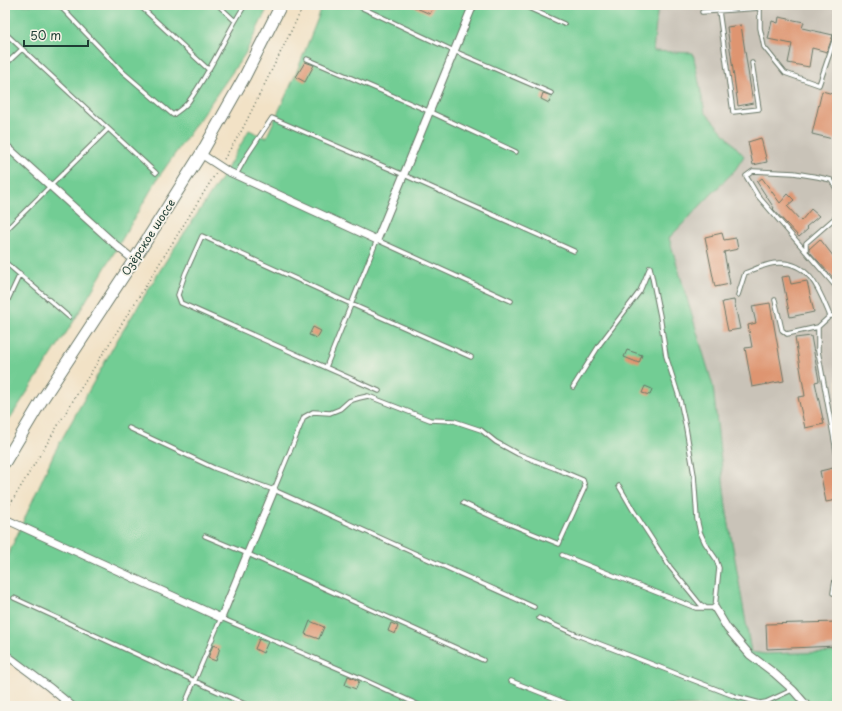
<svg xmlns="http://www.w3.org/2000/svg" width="842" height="711" font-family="'Playpen Sans',sans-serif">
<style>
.industrial{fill:#c9c3b8}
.green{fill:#72cd94;stroke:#488564}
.building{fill:#de9571}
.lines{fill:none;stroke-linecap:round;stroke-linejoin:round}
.service-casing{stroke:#697767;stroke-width:5.5}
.minor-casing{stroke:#697767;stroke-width:9}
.primary-casing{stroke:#697767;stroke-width:13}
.path{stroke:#697767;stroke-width:1.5;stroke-dasharray:1 3;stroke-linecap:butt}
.service{stroke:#fff;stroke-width:3.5}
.minor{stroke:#fff;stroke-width:7}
.primary{stroke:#fff;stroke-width:11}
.labels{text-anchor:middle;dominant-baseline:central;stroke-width:3.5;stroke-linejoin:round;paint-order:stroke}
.street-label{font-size:11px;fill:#1f3d34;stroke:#f7f3e8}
</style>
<rect width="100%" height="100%" fill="#f7f3e8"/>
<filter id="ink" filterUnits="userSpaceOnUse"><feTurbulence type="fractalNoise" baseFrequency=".025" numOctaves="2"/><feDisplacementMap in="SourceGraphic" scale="8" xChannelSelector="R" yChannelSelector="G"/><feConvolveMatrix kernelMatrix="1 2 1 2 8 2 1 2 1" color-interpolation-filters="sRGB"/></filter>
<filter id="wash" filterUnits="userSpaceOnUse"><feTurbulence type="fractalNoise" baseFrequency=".012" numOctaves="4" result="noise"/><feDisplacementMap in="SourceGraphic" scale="16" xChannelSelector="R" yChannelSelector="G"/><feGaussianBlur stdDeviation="0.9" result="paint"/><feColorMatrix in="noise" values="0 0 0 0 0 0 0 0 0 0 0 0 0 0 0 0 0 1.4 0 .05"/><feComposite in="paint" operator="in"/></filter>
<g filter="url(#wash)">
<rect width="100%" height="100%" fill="#f2e2c6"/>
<!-- industrial -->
<path class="industrial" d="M658,5h179v647l-72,2 -14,-2 -25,-145 -13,-121 -44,-149 66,-67 9,-14 -39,-44 -12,-59 -40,-2z"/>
<!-- green -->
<path class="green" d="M5,5h264l-24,49 -87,124 -84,143 -69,105z
M323,5h335l-5,46 40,2 12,59 39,44 -9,14 -66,68 44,148 13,121 25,145 14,2 72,-2v54h-765l-67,-52v-92l49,-109 62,-111 53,-86 55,-82 25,-44 17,8 29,-62z"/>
<g id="blocks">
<!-- building -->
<path class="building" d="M410,5h24l-4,9z
M779,17l25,5 -2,6 31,7 -6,17 -15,-4 -3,19 -21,-4 4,-19 -24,-5 4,-18 6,2z
M741,25l12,78 -15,3 -11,-79z
M305,62l9,3 -9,17 -9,-5z
M822,91l15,4v45l-25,-6z
M543,93l9,3 -3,7 -8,-4z
M761,138l6,24 -14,3 -5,-23z
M762,178l18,25 8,-9 6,6 -7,6 14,15 10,-12 8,7 -13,11 2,2 -9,8 -26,-28 1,-1 -17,-26z
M722,233l2,7 12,-2 2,11 -14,3 6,32 -15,3 -10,-50z
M820,239l17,22v21l-28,-31v-2z
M789,276l2,8 16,-3 7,31 -24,5 -8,-40z
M734,300l6,29 -12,2 -6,-29z
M770,303l14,78 -32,6 -7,-39 7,-1 -4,-22 8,-2 -4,-17z
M313,327l8,4 -4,7 -8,-3z
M811,336l8,45 -4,1 9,42 -19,4 -7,-31 7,-1 -10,-58z
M627,350l15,5 -3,8 -15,-6z
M645,386l7,3 -2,6 -8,-2z
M833,468l4,20v12l-11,2 -6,-31z
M310,621l14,6 -5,12 -14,-5z
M837,622v24l-70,3 -1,-25z
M391,623l7,3 -3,8 -7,-3z
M259,639l9,3 -5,11 -8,-4z
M213,645l7,2 -4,14 -8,-3z
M348,676l11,5 -3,8 -11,-4z"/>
</g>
</g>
<g filter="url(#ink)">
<use href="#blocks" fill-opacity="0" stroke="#697767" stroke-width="1"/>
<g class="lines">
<defs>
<path id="service" d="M60,5v1l63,66 50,43c5,-4 12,-8 16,-14 22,-30 36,-65 56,-96
M139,5l70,65
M218,5l17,16
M356,5l98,46 97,42
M522,5l42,19
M719,11l14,101 26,-3 -7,-46
M702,12l58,-4v20l4,19 21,26 34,12 18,-53
M5,33l151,140
M307,59l119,51 90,42
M5,65l17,-16
M236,175l10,-18 26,-39 132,57 170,76
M837,190l-6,-10 -13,-3 -24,-4 -41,-2 -7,5 12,20 79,92
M5,231l103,-102
M806,252v-9l31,-27
M5,262l64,55
M738,295l7,-22c11,-4 22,-10 33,-10 32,-2 42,29 52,53
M775,300l7,30 5,4 31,-7
M5,306l15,-32
M837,316h-7l-12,11v24l19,105
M326,367l51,-127 134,61
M379,391l-198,-88 -3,-8 7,-21 17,-38 149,68 120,53
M129,428l85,40 60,22 260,117
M619,486l14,24 37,57 30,37 5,3
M274,490l30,-73 9,-5 17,1 10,-4 9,-8 10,-3 9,-2 62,24 24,1 27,9 15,12 22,12 46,18 19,8 2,7 -26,57 -62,-25 -34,-16
M205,536l43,18 235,106
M562,555l134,53h19l4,-40 -3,-9 -11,-16 -5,-11 -3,-13 -3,-44 -8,-47 -6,-28 -14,-44 -6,-40 -10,-49 -10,24 -40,53 -27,43
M833,593l4,-25
M14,598l235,108
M539,618l38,17 157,61 26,7 6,-1 26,-12
M511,681l63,25
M184,706l37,-88 135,58 65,30"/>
<path id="minor" d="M5,145l113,102 16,13
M201,154l26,17 150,69 96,-235
M5,519l216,99 53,-128
M715,608l12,20 23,27 24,18 19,17 14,16
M5,654l44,33 23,19"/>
<path id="primary" d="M5,462l37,-62 92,-140 67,-106 44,-78 36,-71"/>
</defs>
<!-- service casing -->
<use href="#service" class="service-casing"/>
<!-- minor casing -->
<use href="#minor" class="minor-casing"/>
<!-- primary casing -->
<use href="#primary" class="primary-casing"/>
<!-- path -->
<path class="path" d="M224,159l18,-29 62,-125
M6,511l68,-112 39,-61 103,-165"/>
<!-- service -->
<use href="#service" class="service"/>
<!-- minor -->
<use href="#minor" class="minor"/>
<!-- primary -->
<use href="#primary" class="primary"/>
</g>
</g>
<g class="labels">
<!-- street labels -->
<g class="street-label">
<text transform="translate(148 237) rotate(-57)">Озёрское шоссе</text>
</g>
</g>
<!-- margin -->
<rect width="842" height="711" fill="none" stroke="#f7f3e8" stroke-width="20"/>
<!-- scale -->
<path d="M24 40v6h64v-6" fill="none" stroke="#1f3d34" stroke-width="2"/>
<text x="30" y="40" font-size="12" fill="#1f3d34" stroke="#f7f3e8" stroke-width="3" paint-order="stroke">50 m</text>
</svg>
